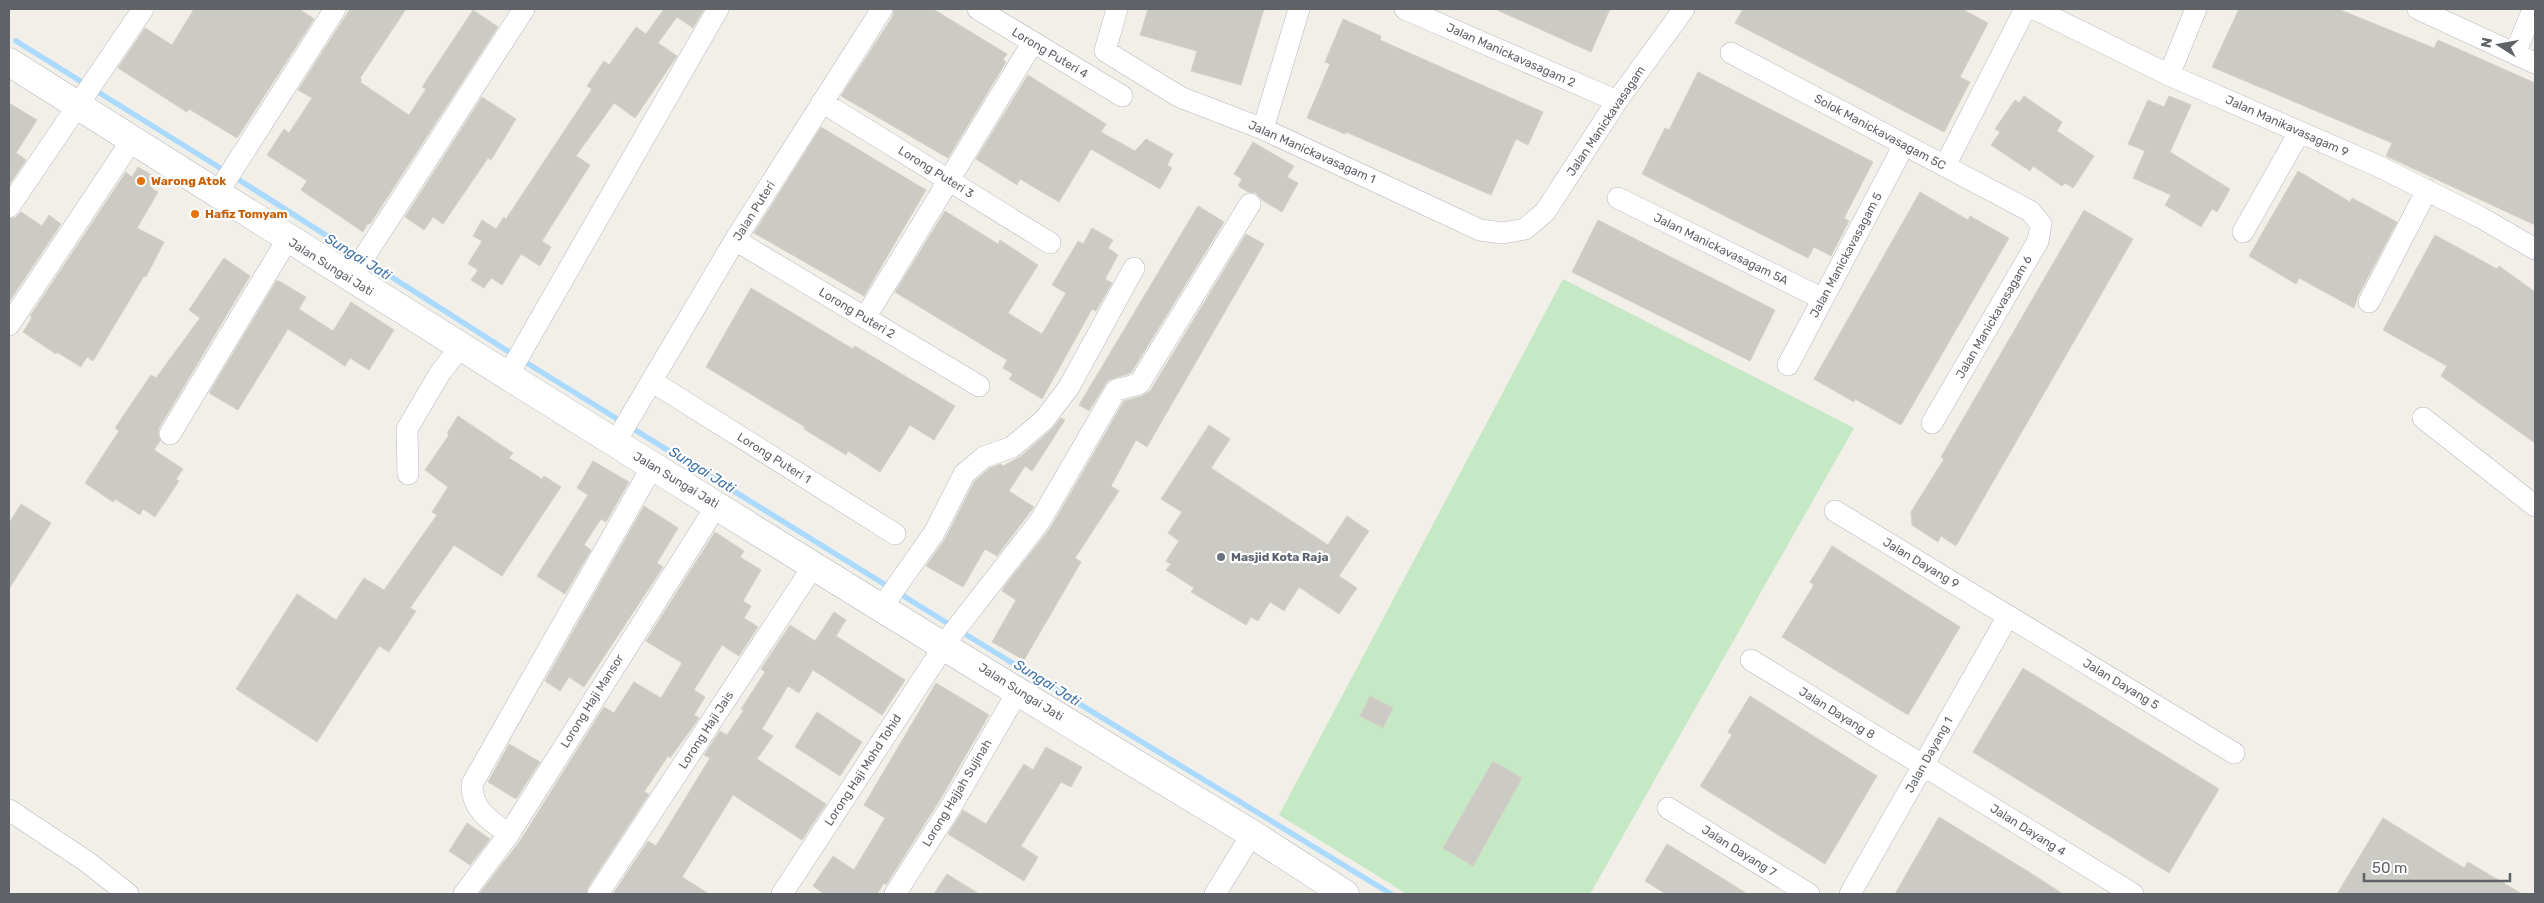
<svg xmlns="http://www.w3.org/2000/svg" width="2544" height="903" font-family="Rubik,sans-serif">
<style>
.green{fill:#c5e8c5}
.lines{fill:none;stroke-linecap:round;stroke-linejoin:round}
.stream{stroke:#aadaff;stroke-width:5.5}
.building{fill:#cccac5;stroke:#d6d1c6}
.street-casing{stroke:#b5b8bc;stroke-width:22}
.secondary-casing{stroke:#b6babf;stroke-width:29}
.street{stroke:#fff;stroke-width:21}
.secondary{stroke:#fff;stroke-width:28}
.food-dot{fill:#e8710a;stroke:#fff;stroke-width:2}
.worship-dot{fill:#6b7280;stroke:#fff;stroke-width:2}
.labels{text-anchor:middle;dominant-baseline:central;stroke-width:4.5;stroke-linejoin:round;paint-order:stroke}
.street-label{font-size:12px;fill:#5f6368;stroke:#fff}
.food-label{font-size:12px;font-weight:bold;fill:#c56008;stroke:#fff;text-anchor:start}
.worship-label{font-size:12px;font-weight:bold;fill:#5b616d;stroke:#fff;text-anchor:start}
.water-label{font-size:14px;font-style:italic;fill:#4174aa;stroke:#fff}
</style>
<rect width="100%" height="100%" fill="#f1efe8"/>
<!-- green -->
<path class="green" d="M1563,279l291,149 -264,466h-183l-128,-79z"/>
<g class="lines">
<!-- stream -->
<path class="stream" d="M16,41l209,130
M233,176l281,179
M522,360l430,266
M960,631l431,263"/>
</g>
<!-- building -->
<path class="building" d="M194,9h105l15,10 -77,119 -48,-29 -2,3 -69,-44 27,-40 27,17z
M350,9h56l-46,69 2,2 -2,2 49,33 17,-26 -4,-2 51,-77 25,17 -128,197 -2,-1 -5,9 -62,-42 6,-9 -40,-26 17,-26 5,4 23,-35 -14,-8z
M664,9h40l-11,19 -16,-11 -19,26 19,13 -42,62 -21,-15 -38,53 14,9 -48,76 9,6 -11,19 -19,-12 -19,31 -11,-7 -7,10 -13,-8 7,-10 -10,-6 14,-23 -9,-5 9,-16 14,9 8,-12 2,2 86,-130 -5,-3 17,-25 5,4 27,-38 10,7z
M894,9h39l74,45 -4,6 3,2 -58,96 -107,-62 52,-80z
M1148,9h116l-23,76 -50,-14 6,-20 -57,-16z
M1495,9h115l-19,43z
M1743,9h219l26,14 -28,54 10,5 -26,50 -209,-109z
M2239,9h99l96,39 4,-8 97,43v142l-149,-69 6,-13 -180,-76z
M1343,19l38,17 -1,4 163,72 -15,33 -12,-6 -25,56 -145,-63 -1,2 -38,-16 23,-54 -5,-2z
M1698,72l175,90 -29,56 5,3 -18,35 -17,-9 -6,11 -166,-84 23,-46 4,2z
M1028,75l78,49 -5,8 34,19 11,-12 27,15 -6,11 5,3 -12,21 -69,-40 -32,53 -39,-23 -3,6 -41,-26z
M2024,96l38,26 -5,9 37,25 -21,32 -8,-5 -3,3 -29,-20 -3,5 -39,-26 9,-13 -5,-3 20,-29 4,3z
M2169,96l22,9 -21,47 60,37 -13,23 -5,-3 -11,18 -36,-22 6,-10 -38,-17 12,-27 -17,-7 20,-44 16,7z
M482,97l34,22 -25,41 -3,-2 -45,66 -10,-7 -9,13 -19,-13z
M9,103l28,17 -21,33 10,7 -17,25z
M821,127l105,63 -62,106 -110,-63z
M1253,142l41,24 -7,11 11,6 -16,29 -20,-12 -6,-7 -8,-1 -10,-6 4,-7 -8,-5z
M138,167l20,12 -6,10 6,3 -21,36 27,14 -18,35 -2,-1 -51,85 -6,-4 -6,10 -24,-15 -1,2 -33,-22 9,-14 -2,-2 96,-144 6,5z
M2298,171l52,31 2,-4 45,24 -39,74 -4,12 -55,-30 -3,6 -47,-28z
M1920,192l48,28 2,-4 39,22 -108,187 -46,-26 -1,3 -40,-23z
M1198,206l26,16 -93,151 -23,7 -19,31 -10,-6z
M2084,210l49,29 -177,307 -15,-10 -3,6 -26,-17 -1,-13 33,-53 -3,-2z
M945,211l53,33 2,-4 38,25 -30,48 34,21 24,-41 -14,-8 26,-44 5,3 9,-16 21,12 -5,8 10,7 -13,24 7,4 -16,28 -4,-2 -50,90 -33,-20 4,-5 -10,-6 4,-8 -112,-68z
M21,212l21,14 7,-11 12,9 -52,78v-83l6,-1z
M1598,220l177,90 -25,51 -178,-89z
M1246,234l18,10 -117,203 -11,-7 -25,46 8,5 -44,67 6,4 -57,98 -32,-18 24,-42 -14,-9 2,-4 47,-60 73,-126 18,-5 8,-5z
M2435,235l62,34 2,-3 36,26v151l-94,-67 6,-10 -64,-36z
M224,258l26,18 -91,152 -1,6 2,7 -6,9 29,19 -7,10 3,2 -24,36 -12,-8 -3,6 -25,-16 -2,3 -28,-19 34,-52 -4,-3 36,-53 5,3 44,-60 -11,-8z
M277,280l29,17 -7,12 34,22 18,-29 43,28 -25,40 -19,-12 -5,8 -57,-37 -50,81 -29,-17z
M751,288l102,61 2,-3 100,60 -21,34 -24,-15 -30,47 -32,-21 -2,4 -42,-26 1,-2 -99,-60z
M458,416l55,37 -4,5 33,21 2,-3 17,11 -59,89 -48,-31 -44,63 6,3 -27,41 -10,-6 -62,96 -81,-53 61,-95 39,26 28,-42 20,12 53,-75 -5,-3 16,-25 -23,-17 24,-35 -2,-2z
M1061,418l4,2 -33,51 -7,-5 -16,25 25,16 -37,49 -12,-7 -22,38 -37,-21 19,-27 29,-57 16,-14 11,-4 2,2 17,-9 32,-28z
M1209,425l21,14 -19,29 117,77 19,-29 22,15 -30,45 18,12 -18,26 -40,-27 -15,24 -14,-9 -12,19 -7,-4 -5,8 -55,-33 3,-4 -28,-18 5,-6 -5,-3 13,-20 -11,-8 14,-21 -21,-13z
M593,461l36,21 -23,40 -5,-3 -17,26 7,5 -26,44 -28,-18 51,-81 -11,-7z
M21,504l30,19 -42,66v-66z
M644,506l34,22 -21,35 6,4 -79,120 -15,-10 -9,14 -15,-10z
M715,532l29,19 -4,6 21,13 -18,31 8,5 -7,12 14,9 -19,29 -17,-11 -28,45 11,7 -11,18 5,3 -29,40 -2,-2 -24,36 5,2 -61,93 -2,7h-107l41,-53 84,-134 10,6 20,-31 27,16 21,-35 -36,-22z
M1832,546l128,81 -52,88 -126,-78 32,-52 -4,-3z
M834,612l12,8 -10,16 69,44 -23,35 -69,-45 -14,23 -11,-7 -26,43 11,7 -16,23 69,45 -24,36 -69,-45 -51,82 27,17h-96l35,-53 8,5 54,-88 -6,-3 16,-24 7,4 17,-25 -3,-1 24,-37 -4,-3 29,-44 25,16z
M2023,668l196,121 -50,84 -196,-121z
M936,683l53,32 -48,83 -55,87 -2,-2 -7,11h-53l-11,-8 20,-30 21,14 31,-52 -21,-13z
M1370,696l23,12 -10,20 -23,-12z
M1750,696l127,80 -52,88 -125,-78 32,-51 -4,-3z
M817,712l45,30 -22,34 -45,-29z
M509,744l31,18 -24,37 -28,-17z
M1046,747l36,20 -11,20 -10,-5 -40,64 17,11 -14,24 -76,-47 15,-24 23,14 38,-60 9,6z
M1493,761l29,17 -49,88 -30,-18z
M1939,817l90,55 34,22h-168z
M2383,818l81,50 4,-6 54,32h-185z
M467,823l23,16 -20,26 -21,-14z
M1667,844l55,34 25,16h-81l-21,-13z
M947,874l32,20h-45z"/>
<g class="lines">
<defs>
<path id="street" d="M978,9l144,87
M1117,9l-12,42 75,46 83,32 217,101 23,3 22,-4 20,-17 72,-111 67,-92
M1405,9l212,92
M2035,9l134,66 209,91 102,51 55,32
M2418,9l117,54
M1731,53l299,158 11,13 -3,17 -106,182
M2515,54l18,-45
M2169,75l27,-66
M822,102l228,141
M1263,129l36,-120
M1945,166l80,-157
M217,194l118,-185
M1618,198l205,101
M9,207l134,-198
M2243,232l56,-99
M735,240l244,146
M350,279l174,-270
M2369,302l58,-112
M865,318l168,-276
M9,325l123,-185
M1788,365l116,-220
M508,375l210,-366
M653,382l242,152
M2423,418l112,88
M170,434l117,-194
M615,443l120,-203 147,-231
M408,474l-1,-45 33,-56 21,-27
M1835,511l399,242
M882,607l52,-74 30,-59 20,-17 28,-10 32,-27 25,-33 65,-119
M1751,660l382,234
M1668,808l141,86
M9,810l77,51 42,33
M509,834c-19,-13 -38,-25 -37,-50l180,-317
M464,894l45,-60 208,-329
M598,894l216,-329
M782,894l170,-260 88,-113 76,-131 23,-6 111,-180
M895,894l57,-89 66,-114
M1215,894l37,-60
M1850,894l158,-278"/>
<path id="secondary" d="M9,62c412,260 825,520 1243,772l93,60"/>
</defs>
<!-- street casing -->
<use href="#street" class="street-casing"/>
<!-- secondary casing -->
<use href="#secondary" class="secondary-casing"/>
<!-- street -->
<use href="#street" class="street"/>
<!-- secondary -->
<use href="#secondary" class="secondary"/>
</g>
<!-- markers -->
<g class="food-dot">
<circle cx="141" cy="181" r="5"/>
<circle cx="195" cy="214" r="5"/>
</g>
<circle class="worship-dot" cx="1221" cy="557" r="5"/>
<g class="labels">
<!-- street labels -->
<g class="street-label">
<text transform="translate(1050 53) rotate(31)">Lorong Puteri 4</text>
<text transform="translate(1511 55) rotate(24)">Jalan Manickavasagam 2</text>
<text transform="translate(1606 121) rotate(-56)">Jalan Manickavasagam</text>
<text transform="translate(2287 126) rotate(24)">Jalan Manikavasagam 9</text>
<text transform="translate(1880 132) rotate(28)">Solok Manickavasagam 5C</text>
<text transform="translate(1312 152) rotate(24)">Jalan Manickavasagam 1</text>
<text transform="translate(936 172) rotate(32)">Lorong Puteri 3</text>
<text transform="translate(754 211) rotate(-58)">Jalan Puteri</text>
<text transform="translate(1721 249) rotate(26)">Jalan Manickavasagam 5A</text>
<text transform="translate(1846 255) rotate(-62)">Jalan Manickavasagam 5</text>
<text transform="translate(331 267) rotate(32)">Jalan Sungai Jati</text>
<text transform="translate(857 313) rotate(31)">Lorong Puteri 2</text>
<text transform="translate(1994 317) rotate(-60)">Jalan Manickavasagam 6</text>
<text transform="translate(774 458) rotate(32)">Lorong Puteri 1</text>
<text transform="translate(676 480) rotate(31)">Jalan Sungai Jati</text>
<text transform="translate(1921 563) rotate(31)">Jalan Dayang 9</text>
<text transform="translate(2121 684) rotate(31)">Jalan Dayang 5</text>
<text transform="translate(1021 692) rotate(32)">Jalan Sungai Jati</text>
<text transform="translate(592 701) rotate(-58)">Lorong Haji Mansor</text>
<text transform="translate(1837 713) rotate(32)">Jalan Dayang 8</text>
<text transform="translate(706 730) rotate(-57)">Lorong Haji Jais</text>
<text transform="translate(1929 755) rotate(-61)">Jalan Dayang 1</text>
<text transform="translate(863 770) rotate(-57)">Lorong Haji Mohd Tohid</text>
<text transform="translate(957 793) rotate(-59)">Lorong Hajjah Sujinah</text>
<text transform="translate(2028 830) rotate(32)">Jalan Dayang 4</text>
<text transform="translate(1739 851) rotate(32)">Jalan Dayang 7</text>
</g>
<!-- food labels -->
<g class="food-label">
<text x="151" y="181">Warong Atok</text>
<text x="205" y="214">Hafiz Tomyam</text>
</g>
<!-- worship labels -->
<g class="worship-label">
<text x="1231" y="557">Masjid Kota Raja</text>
</g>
<!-- water labels -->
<g class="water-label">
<text transform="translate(358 257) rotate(32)">Sungai Jati</text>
<text transform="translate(702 470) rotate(32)">Sungai Jati</text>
<text transform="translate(1047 683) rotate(32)">Sungai Jati</text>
</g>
</g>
<!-- border -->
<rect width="2544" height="903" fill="none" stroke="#5f6368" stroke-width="20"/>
<!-- north arrow -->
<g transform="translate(2499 45) rotate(281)" stroke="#ffffff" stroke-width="4" paint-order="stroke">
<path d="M0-4L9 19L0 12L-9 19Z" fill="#5f6368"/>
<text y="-8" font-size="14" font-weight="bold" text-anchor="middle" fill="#5f6368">N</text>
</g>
<!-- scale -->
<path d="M2364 873v8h146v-8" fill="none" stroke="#5f6368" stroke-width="2.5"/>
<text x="2372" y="873" font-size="15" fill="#5f6368" stroke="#ffffff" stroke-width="4" paint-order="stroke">50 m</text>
</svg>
